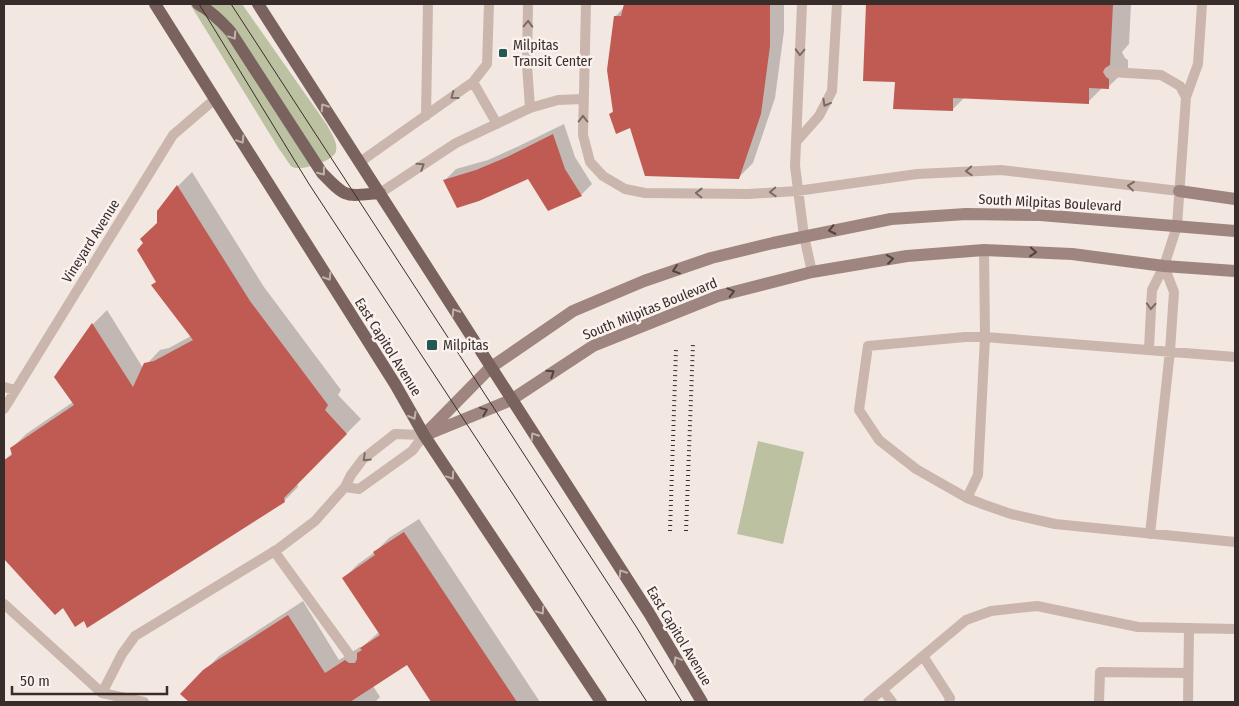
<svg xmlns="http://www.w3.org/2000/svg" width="1239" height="706" font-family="'Fira Sans Condensed',sans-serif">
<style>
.green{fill:#bbc1a1}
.shadow{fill:#0003}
.building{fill:#bf5b52}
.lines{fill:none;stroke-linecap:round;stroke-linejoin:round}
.lane{stroke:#cab6ad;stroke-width:10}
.secondary{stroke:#9e857f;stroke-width:12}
.primary{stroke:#7a635e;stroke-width:12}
.tram{stroke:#392d2b;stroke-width:1}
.rail{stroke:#392d2b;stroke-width:4;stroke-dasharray:1 4;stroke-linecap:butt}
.oneway{stroke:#7a6b66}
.oneway2{stroke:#c0b2ad}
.oneway3{stroke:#524340}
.poi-dot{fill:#235853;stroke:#faf2ee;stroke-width:2}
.labels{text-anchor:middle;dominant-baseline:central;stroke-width:5;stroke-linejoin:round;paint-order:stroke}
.poi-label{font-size:14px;fill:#392d2b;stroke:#faf2ee;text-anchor:start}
.street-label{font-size:14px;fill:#392d2b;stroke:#faf2ee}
</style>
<rect width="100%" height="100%" fill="#f2e7e1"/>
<!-- green -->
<path class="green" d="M190,4h52l85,121c4,8 11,17 9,26 -1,10 -39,22 -45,15 -4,-5 -8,-12 -12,-17z
M758,441l46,11 -21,92 -46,-10z"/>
<!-- shadow -->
<path class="shadow" d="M625,4h159v27l-9,67 -22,65 -15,15 -107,-52 -21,-12 4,-4 1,-93 9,-10z
M867,4h264l-2,40 -7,8 3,6 3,2v8l-20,19h-5l-15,15 -123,-5 -13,13 -56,-29 -32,-1z
M564,124l11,33 17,27 -11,11 -52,-18 -84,3 11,-11 32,-9 31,-14z
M192,172l72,115 77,103 -3,5 23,24 -64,64 1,4 -14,14 -200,118 -21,-13 -8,7 -51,-56v-96l9,-9 -1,-4 14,-14 47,-32 -17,-25 37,-53 14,-14 36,58 17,-18 9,-2 22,-12 -34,-55 1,-69 20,-26z
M419,519l121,183h-107l-25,-39 -35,23 7,11 -5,5h-185l-8,-8 37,-38 84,-55 36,59 21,-13 1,1 18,-16 -35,-54 14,-14 17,-12 14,-14z"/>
<!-- building -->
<path class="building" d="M624,4h146v42l-9,68 -22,65 -94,-3 -15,-48 -14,6 -7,-20 4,-2 -6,-42 7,-54h7z
M866,4h247l-3,61 -5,3 -2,4 3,5 3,2v10l-20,-1v16l-136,-6v13l-60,-2 2,-27 -32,-1z
M553,134l12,35 17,27 -34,15 -20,-32 -49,22 -22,7 -14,-28 33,-10 31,-13z
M177,185l73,116 78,104 -3,5 22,24 -63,64 1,4 -198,126 -3,-7 -9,6 -12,-19 -8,7 -51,-56v-99l8,-5 -2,-7 64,-43 -20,-28 38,-54 41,64 11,-24 10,-2 39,-21 -42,-55 5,-3 -19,-32 6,-7 -3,-4 17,-16v-12z
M404,532l113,170h-86l-24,-37 -57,37h-161l-9,-8 23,-24 13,-9 72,-46 37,58 20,-13 4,3h6l2,-4v-6l5,-3 -2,-2 20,-13 -38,-57 33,-23 -2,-3z"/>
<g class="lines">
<!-- lane -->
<path class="lane" d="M528,4l-1,61 3,43
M586,4l-3,131 7,27 13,14 22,13 20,4 103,1 49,-3 120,-17 84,-4 178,21
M802,4l-7,162 9,70 8,36
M1110,72l51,3 19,11 6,11 -9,129 -13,40 -12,24 -3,59
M473,82l24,42
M1186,97l12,-33 4,-60
M426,116l2,-112
M796,142l23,-26 13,-25 5,-87
M360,162l113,-80 14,-18 2,-60
M380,193l76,-50 74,-35 28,-8 25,-1
M1235,357l-250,-20h-20l-97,9 -9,64 20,30 37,29 51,29 18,7 26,9 44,10 180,18
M4,387l11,3
M4,409l169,-274 42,-36
M345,487l14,2 53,-38 12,-16
M967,498l11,-23 7,-138 -1,-87
M1150,534l20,-183 4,-59 -10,-26
M274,551l77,106
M4,604l98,89 42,9
M923,656l27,42 -1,4
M883,690l9,12
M102,693l20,-39 13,-18 143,-87 37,-28 30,-34 6,-12 12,-16 32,-25 29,1
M868,702l98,-82 25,-9 46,-5 101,21 97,2
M1099,702l1,-30 88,1
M1188,702l1,-74"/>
<!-- secondary -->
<path class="secondary" d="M1179,191l56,8
M428,434l83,-34 82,-54 125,-50 94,-24 95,-16 77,-6 88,4 92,12 71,5
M424,435l66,-67 83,-57 71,-30 67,-23 62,-15 118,-24 75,-5 74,1 195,16"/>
<!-- primary -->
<path class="primary" d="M155,4l240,380 29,51 177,267
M198,4c13,7 22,16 32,27l92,142c25,26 23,23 58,20
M258,4l391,609 53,89"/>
<!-- tram -->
<path class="tram" d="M199,4l110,180 209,318 129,200
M231,4l406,624 45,74"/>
<!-- rail -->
<path class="rail" d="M670,531l6,-181
M686,531l7,-187"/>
</g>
<!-- one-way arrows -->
<defs><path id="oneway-chevron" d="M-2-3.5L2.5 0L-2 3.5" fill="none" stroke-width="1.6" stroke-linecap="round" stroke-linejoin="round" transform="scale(1.25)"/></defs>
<g class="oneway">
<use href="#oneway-chevron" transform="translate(528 24) rotate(-88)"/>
<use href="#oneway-chevron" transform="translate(800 52) rotate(92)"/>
<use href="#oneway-chevron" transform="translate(454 96) rotate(144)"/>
<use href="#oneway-chevron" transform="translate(826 103) rotate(119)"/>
<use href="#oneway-chevron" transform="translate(583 119) rotate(-90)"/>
<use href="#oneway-chevron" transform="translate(421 166) rotate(-33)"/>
<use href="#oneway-chevron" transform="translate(969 171) rotate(177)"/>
<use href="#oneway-chevron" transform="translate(1131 186) rotate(-174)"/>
<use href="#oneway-chevron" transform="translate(773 192) rotate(177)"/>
<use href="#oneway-chevron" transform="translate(699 193) rotate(-179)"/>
<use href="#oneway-chevron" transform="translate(1151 306) rotate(93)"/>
<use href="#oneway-chevron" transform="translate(366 458) rotate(136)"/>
</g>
<g class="oneway2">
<use href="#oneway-chevron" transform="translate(233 36) rotate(56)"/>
<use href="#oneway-chevron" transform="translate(324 107) rotate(-123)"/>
<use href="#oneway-chevron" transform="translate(241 140) rotate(58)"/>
<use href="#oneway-chevron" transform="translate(322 172) rotate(52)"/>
<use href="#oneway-chevron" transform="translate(328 277) rotate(58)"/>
<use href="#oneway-chevron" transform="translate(455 312) rotate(-122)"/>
<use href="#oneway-chevron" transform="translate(413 416) rotate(61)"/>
<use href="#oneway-chevron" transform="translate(534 436) rotate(-123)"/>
<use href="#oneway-chevron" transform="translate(451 476) rotate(56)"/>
<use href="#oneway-chevron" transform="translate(622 573) rotate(-123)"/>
<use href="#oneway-chevron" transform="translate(541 611) rotate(56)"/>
<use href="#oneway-chevron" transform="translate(677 660) rotate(-121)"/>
</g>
<g class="oneway3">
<use href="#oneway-chevron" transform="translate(832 230) rotate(168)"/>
<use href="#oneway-chevron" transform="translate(1033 252) rotate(4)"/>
<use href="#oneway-chevron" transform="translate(890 259) rotate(-8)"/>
<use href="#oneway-chevron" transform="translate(676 270) rotate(161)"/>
<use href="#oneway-chevron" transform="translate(731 292) rotate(-15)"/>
<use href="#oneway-chevron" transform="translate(551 373) rotate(-34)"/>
<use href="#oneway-chevron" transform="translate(484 411) rotate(-22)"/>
</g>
<!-- markers -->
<g class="poi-dot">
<rect x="498" y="48" width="10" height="10" rx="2.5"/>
<rect x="426" y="339" width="12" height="12" rx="2.5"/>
</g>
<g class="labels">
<!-- poi labels -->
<g class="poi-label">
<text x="513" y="45">Milpitas<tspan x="513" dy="16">Transit Center</tspan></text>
<text x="443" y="345">Milpitas</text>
</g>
<!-- street labels -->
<g class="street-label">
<text transform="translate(1050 203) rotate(3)">South Milpitas Boulevard</text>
<text transform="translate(91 241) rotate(-58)">Vineyard Avenue</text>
<text transform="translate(650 309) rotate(-22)">South Milpitas Boulevard</text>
<text transform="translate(388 347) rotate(58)">East Capitol Avenue</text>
<text transform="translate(679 636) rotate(59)">East Capitol Avenue</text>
</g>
</g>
<!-- border -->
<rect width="1239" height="706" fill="none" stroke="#392d2b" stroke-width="10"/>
<!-- scale -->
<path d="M12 686v8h155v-8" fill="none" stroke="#392d2b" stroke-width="2.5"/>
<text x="20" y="686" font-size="15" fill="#392d2b" stroke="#faf2ee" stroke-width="4" paint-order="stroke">50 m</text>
</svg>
